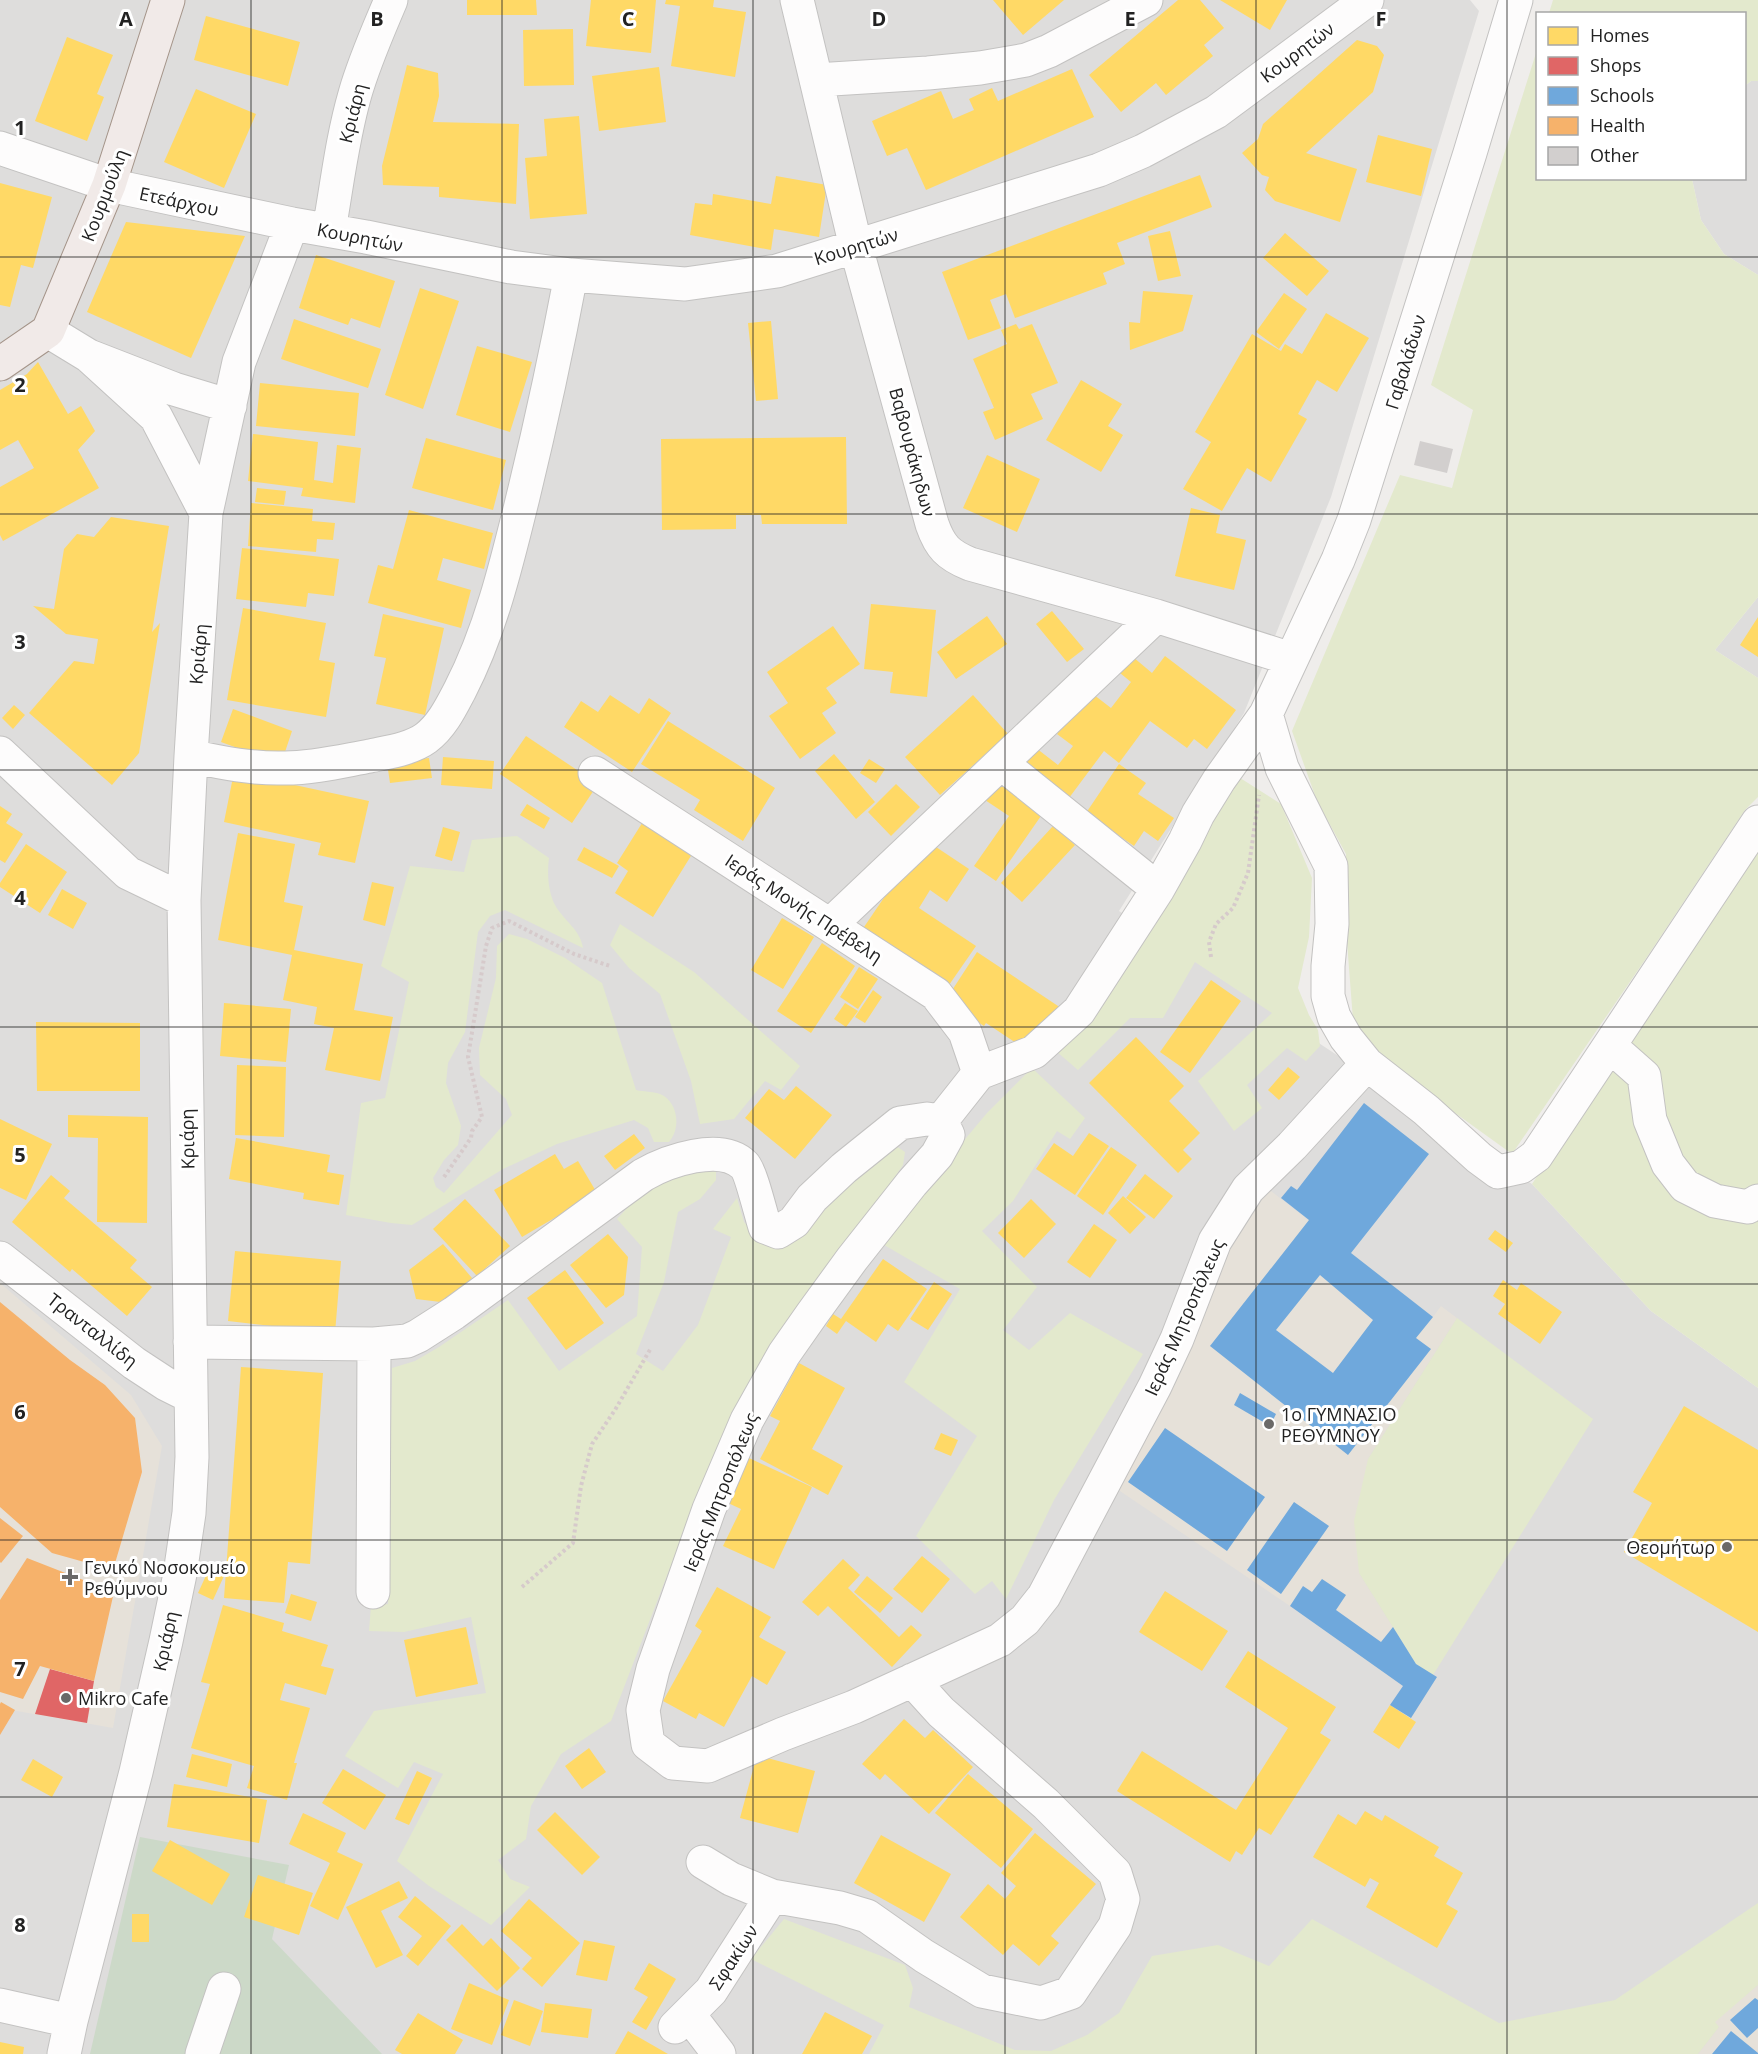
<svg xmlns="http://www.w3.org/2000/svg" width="1758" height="2054" font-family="'Open Sans',sans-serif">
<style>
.built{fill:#dedddc}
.education{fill:#e6e1d9}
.grass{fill:#e3e9cd}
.cemetery{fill:#ccd9c8}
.homes{fill:#ffd966}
.shops{fill:#e06666}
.schools{fill:#6fa8dc;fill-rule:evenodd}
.health{fill:#f6b26b}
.building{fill:#d2cfce}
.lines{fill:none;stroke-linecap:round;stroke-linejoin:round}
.minor-casing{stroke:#c3c2c1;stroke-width:35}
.major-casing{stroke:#a49489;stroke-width:35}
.path{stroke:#d6cacb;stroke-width:4;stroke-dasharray:3 3;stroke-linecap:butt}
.minor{stroke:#fdfcfc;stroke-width:33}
.major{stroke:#f1eae8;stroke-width:33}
.grid{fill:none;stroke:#222;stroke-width:1.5;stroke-opacity:0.55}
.poi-dot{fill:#6a6968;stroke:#fff;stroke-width:2}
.labels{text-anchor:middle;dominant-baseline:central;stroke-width:6;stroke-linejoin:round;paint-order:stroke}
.street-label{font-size:18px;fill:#222;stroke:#fff}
.poi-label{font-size:18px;fill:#222;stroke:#fff;text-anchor:start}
.grid-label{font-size:20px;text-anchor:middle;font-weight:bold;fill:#222;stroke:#fff;stroke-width:6;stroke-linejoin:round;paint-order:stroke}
</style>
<rect width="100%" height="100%" fill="#efedeb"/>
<!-- built -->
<path class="built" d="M0,0h1470l9,11 -148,486 -87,216 -125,198 413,273 119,127 107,77v666h-1758z
M1751,81h7v194l-34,-21 -23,-34 -9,-41 52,-1 1,-92z
M1758,597v81l-43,-28z"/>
<!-- education -->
<path class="education" d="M1267,1188l166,129 8,-11 16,12 -89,141 -9,114 57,91 -13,22 -113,-80 -176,-119 104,-222z
M0,1283l131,112 31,51 -49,282 -113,-20z
M1758,1985v69h-60l21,-27 -5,-5z"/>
<!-- grass -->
<path class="grass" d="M1553,0h205v81h-7l-6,5 -1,-72 -195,-1z
M1537,50l1,128 154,1 9,41 23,34 34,21v322l-43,53 43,28v119l-13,13 -96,144 -137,200 -129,-93 -30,-41 -6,-78 -1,-88 -29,-53 -25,-70 108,-256 52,13 21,-78 -42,-25z
M1237,776l44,28 31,74 -3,59 -11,51 11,27 9,15 2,16 -14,15 -19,-13 -40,37 15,23 -28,23 -36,-50 74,-68 -77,-51 -32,56h-33l-52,52 -22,-19z
M517,836l32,22c-2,15 -1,33 6,47 9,16 25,24 28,43l-78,-38 -15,6 -12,16 -13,100 -17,31 -2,20 15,43 -3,19 -14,15 -11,18 3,9 8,6 68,-78 -6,-16 -26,-24 -1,-27 17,-70 1,-32 12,-12 18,5 38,19 37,25 34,107c8,2 21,1 28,6 15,10 16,34 5,46h-15l-6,-14 -14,-8 -77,24 -54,25 -91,56 -21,-2 -45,-8 15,-112 24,-5 24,-116 -28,-16 29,-100 54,6 8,-32z
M1758,845v543l-107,-77 -119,-127z
M620,924l74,48 106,94 -19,24 -16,-9 -31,38 -34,5 -9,-43 -31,-87 -31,-26 -19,-23z
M1032,1068l53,50 -15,21 -13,-8 -44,70 -31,30 55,56 -34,43 26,20 41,-37 73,41 -89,146 -48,99 -14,-18 -17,13 -59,-58 61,-100 -73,-54 56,-93 -81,-47 108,-129z
M896,1146l9,6 -2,13 -110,158 -80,133 -102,265 -50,33 -30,52 -5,33 -28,21 12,19 20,8 -39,38 -62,-39 -32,-25 46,-87 -29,-12 -16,26 -53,-32 29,-45 112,-18 -15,-76 -67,15 -35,-1 2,-25 17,-2 4,-236 23,-7 24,-14 69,-47 51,71 78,-55 5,-69 -25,-28 21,-23 32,-20 46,-6v10l-16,19 -22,13 -14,70 -28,72 27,17 35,-46 33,-88 -18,-8 24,-31 7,24 24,25c50,-18 67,-52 104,-86 6,-6 16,-11 24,-15z
M1457,1318l136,101 -160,256 -17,-11 -57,-91 -5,-52 14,-62z
M1758,1903v82l-43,37 4,5 -21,27h-829l15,-29 -133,-66 33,-40 121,46 8,23 -4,19 106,43 36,1 36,-16 32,-22 33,-57 66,-11 51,21 43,-47 187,104 116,-23z"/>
<!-- cemetery -->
<path class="cemetery" d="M140,1837l149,28 -17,74 110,115h-292z"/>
<!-- homes -->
<path class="homes" d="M467,0h69l1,15h-70z
M591,0h65l-5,53 -65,-7z
M666,0h48l-1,7 33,5 -11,65 -64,-11 9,-60 -15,-2z
M993,0h71l-41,35z
M1178,0h22l24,28 -20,17 9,11 -47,39 -10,-12 -35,29 -32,-37z
M1220,0h67l-17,30z
M206,16l94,26 -12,44 -94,-26z
M573,29l1,56 -50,1 -1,-56z
M67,37l46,18 -16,39 7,3 -17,44 -52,-20z
M1357,40l20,6 7,9 -11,37 -67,61 51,16 -17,53 -65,-21 -10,-11 4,-13 -7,-2 -20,-22 16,-14 5,-15z
M407,65l31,8 1,23 -6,26 86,2 -3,80 -77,-7v-10l-56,-2 -1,-19z
M659,67l7,55 -67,9 -7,-55z
M1072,69l22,48 -168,73 -19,-42 -20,8 -15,-35 69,-30 12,28 21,-9 -5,-11 23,-11 6,13z
M196,89l60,25 -32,74 -60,-26z
M579,116l8,98 -57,5 -5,-61 22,-2 -3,-37z
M1378,135l54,14 -11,47 -55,-14z
M1200,175l12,32 -95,36 8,21 -22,9 4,11 -92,34 -9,-24 -16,6 11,28 -33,12 -26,-68z
M776,176l51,9 -8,52 -45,-8 -3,21 -81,-15 5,-32 17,2 1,-11 58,10z
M0,183l52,14 -19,71 -12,-3 -11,42 -10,-2z
M126,222l119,14 -54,122 -104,-46z
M1170,231l11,45 -23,5 -10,-45z
M1285,233l44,38 -22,25 -44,-38z
M316,255l79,26 -15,47 -29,-10 -3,7 -49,-17z
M420,288l39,13 -36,108 -38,-14z
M1143,291l50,4 -10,36 -53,19 -1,-28 11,1z
M1284,293l23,16 -28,40 -23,-17z
M1326,313l43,25 -32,54 -20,-12 -19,34 9,5 -36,63 -24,-14 -25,43 -39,-22 28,-47 -16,-10 57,-98 29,17 4,-7 17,10z
M294,319l87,30 -13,39 -87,-29z
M771,321l7,78 -22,2 -8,-78z
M1016,324l3,5 13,-5 26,59 -27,11 12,25 -48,21 -12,-28 11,-4 -21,-49 34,-15 -6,-14z
M477,346l55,16 -22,70 -54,-17z
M38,362l30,52 13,-8 14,25 -17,19 21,38 -96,53 -3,-6v-48l34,-19 -16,-28 -18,10v-60l27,-16z
M1081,380l41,24 -14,22 15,9 -22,37 -55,-32z
M260,383l99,10 -4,43 -99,-10z
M253,434l65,8 -4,38 19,3 4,-38 24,3 -6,55 -54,-7 2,-8 -55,-7z
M846,437l1,87h-85l-1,-9h-25v14l-74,1 -1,-91z
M426,438l80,22 -13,50 -81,-22z
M987,455l53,24 -23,53 -54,-24z
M257,488l29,3 -2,14 -29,-3z
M251,503l62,6 -1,12 23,2 -2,17 -16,-1 -1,13 -68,-6z
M1191,508l29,7 -4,18 30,7 -12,50 -59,-14z
M409,510l84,23 -9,36 -41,-11 -6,22 34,10 -10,38 -93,-25 10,-38 15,4z
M111,517l58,9 -17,106 8,-9 -21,130 -27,32 -83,-72 45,-52 20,3 4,-25 -32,-5 -33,-28 21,3 10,-60 13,-15 17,3z
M242,548l97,11 -5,37 -26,-3 -2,14 -70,-8z
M871,604l65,6 -9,87 -37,-4 3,-21 -29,-3z
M243,608l83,15 -7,37 16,3 -9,54 -99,-17z
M1052,611l32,38 -17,13 -31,-38z
M383,614l61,14 -19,87 -49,-11 10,-46 -12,-2z
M987,616l20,28 -51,35 -19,-27z
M1758,617v40l-18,-12z
M833,626l27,38 -34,24 11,15 -15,10 14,20 -36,26 -31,-43 19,-13 -21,-31z
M1165,656l71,54 -29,39 -13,-10 -7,9 -37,-27 -31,42 -15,-12 -38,51 -45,-35 15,-19 22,17 15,-19 -16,-12 32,-43 22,17 20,-26 -11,-9 13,-16 19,16z
M610,695l29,19 10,-16 22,15 -39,59 -68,-45 17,-26 17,11z
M973,695l35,39 -68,61 -35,-38z
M14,705l11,10 -12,14 -11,-11z
M233,709l59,22 -11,33 -60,-22z
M668,721l107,67 -32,53 -49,-31 6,-10 -59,-36z
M526,736l72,48 -26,39 -72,-49z
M834,754l41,48 -19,17 -41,-48z
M443,757l51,4 -2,28 -51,-4z
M429,758l3,20 -42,5 -3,-20z
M869,759l16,10 -9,14 -16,-10z
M1119,764l27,19 -8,11 36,24 -16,23 -14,-10 -10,15 -48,-33z
M234,772l135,29 -14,62 -37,-8 3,-12 -97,-21z
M995,779l48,34 -47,68 -22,-15 35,-50 -27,-18z
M896,784l24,23 -29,29 -23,-24z
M527,804l23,14 -6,11 -24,-14z
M0,806l12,8 -6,9 17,11 -18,29 -5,-3z
M644,820l50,31 -41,66 -38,-24 13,-22 -11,-8z
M1053,826l22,19 -53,57 -21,-19z
M443,827l17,5 -8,29 -17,-5z
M238,833l57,11 -11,58 19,4 -9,44 69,14 -9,46 39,7 -13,64 -55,-11 9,-42 -20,-4 3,-17 -34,-7 9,-45 -74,-15z
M924,839l45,30 -22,33 -17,-12 -11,18 57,38 -27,39 -85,-58z
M26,844l41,28 -27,41 -40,-26v-4z
M584,847l35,19 -7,12 -35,-18z
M372,882l22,5 -9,39 -22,-6z
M62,889l25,14 -14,26 -25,-14z
M782,918l32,19 -31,52 -32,-19z
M822,943l33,23 -44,67 -34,-22z
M977,952l84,56 -30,45 -45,-30 -2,3 -39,-25z
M859,967l19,12 -20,30 -18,-12z
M1211,980l30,21 -51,72 -30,-21z
M873,990l9,7 -17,26 -10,-6z
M224,1003l67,6 -5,53 -66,-6z
M845,1003l13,8 -12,16 -12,-8z
M36,1022l104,1v68h-103z
M1136,1037l48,49 -15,15 31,32 -17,17 9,9 -14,14 -89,-90z
M237,1065l49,2 -2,70 -49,-2z
M1288,1067l12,10 -21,23 -11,-10z
M796,1086l36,29 -37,44 -50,-41 24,-29 15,11z
M68,1115l80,2 -1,106 -50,-1 1,-84 -30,-1z
M0,1119l52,25 -26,56 -26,-12z
M1089,1133l20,13 -34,49 -39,-26 18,-26 19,13z
M634,1134l11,14 -30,22 -11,-14z
M236,1138l94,17 -3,17 17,3 -5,30 -36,-6 1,-6 -75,-14z
M1111,1147l26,18 -34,50 -26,-19z
M555,1154l9,15 14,-8 19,32 -75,44 -28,-47z
M1145,1174l28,22 -19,23 -28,-21z
M51,1175l19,16 -6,7 73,62 -7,8 22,19 -25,29 -55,-47 -2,3 -58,-50z
M1123,1196l23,21 -16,17 -22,-21z
M465,1199l45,47 -33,30 -44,-47z
M1031,1199l25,25 -32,34 -26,-25z
M1094,1224l23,16 -27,38 -23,-16z
M1495,1230l18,13 -7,9 -18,-13z
M608,1234l20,23 -4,38 -18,13 -36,-43z
M443,1244l29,34 -23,25 -33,-4 -7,-29z
M235,1251l106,10 -6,72 -107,-12z
M883,1259l44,30 -29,42 -10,-7 -12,18 -30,-21 -9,13 -11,-8 7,-12 8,5z
M565,1270l39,53 -38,27 -39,-52z
M1503,1280l14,10 4,-7 41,29 -22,32 -42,-30 7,-10 -12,-8z
M934,1282l18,12 -24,36 -18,-11z
M799,1363l46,25 -33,61 31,17 -15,29 -68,-36 20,-38 -10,-5z
M241,1367l82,6 -13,191 -22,-2 -4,41 -60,-5z
M1684,1406l74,44v182l-134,-80 28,-49 -19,-11z
M941,1433l17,7 -7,16 -17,-7z
M749,1458l63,29 -38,82 -51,-23 18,-37 -13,-6z
M922,1556l28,23 -28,34 -29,-24z
M843,1559l17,16 -12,13 51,49 12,-12 11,10 -30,32 -64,-61 -10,10 -16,-14z
M209,1569l15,7 -11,24 -15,-7z
M867,1576l26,22 -13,15 -26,-21z
M717,1587l54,30 -12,20 27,15 -19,33 -15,-9 -28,51 -25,-14 -3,6 -33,-18 39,-70 -7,-5z
M1165,1591l63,40 -26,40 -63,-39z
M291,1594l26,8 -6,19 -26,-8z
M223,1605l61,18 -2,8 46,14 -7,21 13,3 -8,26 -41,-12 -5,17 30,8 -16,55h3l-10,37 -40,-12 7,-22 -63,-18 19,-64 -9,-2z
M466,1627l12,57 -62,13 -12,-57z
M1248,1651l88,56 -16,26 11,7 -60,95 -12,-7 -17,27 -6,-4 -6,11 -113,-71 25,-40 94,59 52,-82 -63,-41z
M1390,1705l26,17 -17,27 -26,-17z
M904,1719l21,19 8,-8 40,37 -44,47 -44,-40 -5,6 -18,-16z
M589,1748l17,24 -24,17 -17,-23z
M192,1754l40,10 -5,23 -41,-10z
M757,1755l58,16 -17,62 -58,-15z
M33,1759l30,18 -11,20 -31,-17z
M343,1769l43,26 -21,35 -43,-27z
M417,1771l15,7 -23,47 -14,-6z
M968,1774l65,55 -32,39 -66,-55z
M174,1784l93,16 -8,43 -92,-16z
M1365,1811l17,10 3,-6 54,32 -5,9 29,17 -17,31 12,7 -21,37 -71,-41 13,-24 -9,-5 -5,9 -52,-30 25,-43 18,11z
M555,1812l45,45 -18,18 -45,-45z
M303,1813l43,20 -9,19 26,12 -25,56 -28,-14 20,-43 -41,-19z
M1035,1833l61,51 -45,52 8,7 -20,23 -26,-22 -10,11 -43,-38 28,-33 17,15 11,-13 -15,-13z
M881,1835l70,39 -27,48 -70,-39z
M170,1840l60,34 -18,31 -60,-34z
M258,1875l55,18 -14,42 -55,-18z
M399,1881l9,17 -27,13 22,44 -27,13 -30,-61z
M415,1896l36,30 -33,40 -12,-10 16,-20 -24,-19z
M529,1899l51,44 -38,44 -20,-18 10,-11 -31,-27z
M132,1914h17v28h-17z
M462,1924l21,22 8,-8 29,30 -23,23 -51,-51z
M584,1940l31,6 -8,35 -31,-6z
M649,1963l27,16 -30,51 -14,-8 16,-25 -14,-8z
M469,1983l40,17 -17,45 -41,-16z
M514,2000l29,11 -13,35 -29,-11z
M545,2003l47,6 -4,29 -47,-6z
M825,2012l47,24 -10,18h-60z
M418,2013l45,27 -8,14h-53l-7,-4z
M628,2031l40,23h-53z
M0,2042l24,5 -1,7h-23z"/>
<!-- shops -->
<path class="shops" d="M50,1669l44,12 -7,42 -52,-9z"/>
<!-- schools -->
<path class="schools" d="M1364,1103l65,51 -78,99 82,64 -17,21 15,11 -83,106 -138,-109 99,-126 -28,-22 10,-12 6,4zM1320,1275l53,45 -40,53 -57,-43z
M1240,1393l36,21 -6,12 -36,-21z
M1165,1428l100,69 -38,54 -99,-69z
M1294,1502l35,24 -48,68 -34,-24z
M1322,1579l24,16 -10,15 45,32 12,-15 23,37 21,13 -26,41 -21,-13 13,-19 -113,-80 13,-20 9,6z
M1755,1998l3,2v28l-11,10 -17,-18z
M1731,2031l27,22v1h-46z"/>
<!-- health -->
<path class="health" d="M0,1302l70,58 35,25 30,33 7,54 -29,98 -61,-17 -52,-46z
M0,1518l23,18 -22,27 -1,-1z
M27,1558l87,34 -20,89 -54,-15 -17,33 -23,-7v-92z
M1,1702l14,8 -15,25v-31z"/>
<!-- building -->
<path class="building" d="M1420,441l33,8 -6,24 -33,-8z"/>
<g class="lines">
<defs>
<path id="minor" d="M797,0l59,247 76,277c8,23 16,31 38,40l186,52 135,43
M816,80l112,-7 52,-5 46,-8 23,-9 97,-51
M0,148l109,37 183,39 74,13 145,30 60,8 114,9 92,-13 322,-101 44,-19 73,-39 151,-112
M329,230c8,-45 13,-91 26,-136 9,-32 23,-63 36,-94
M48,331l41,25 85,33 56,17
M89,356l67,61 50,96
M1266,714l72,-154 16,-40 116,-367 46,-153
M0,753l128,120 56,27
M191,756c31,7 62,13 94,12 29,0 57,-7 85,-12 18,-4 41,-7 56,-18 16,-12 25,-31 34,-48 31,-60 47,-128 63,-193 18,-74 34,-148 48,-222
M1001,763l157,126
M595,773l341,221 29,38 14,41
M830,925l326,-309
M1610,1046l34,30 6,44 18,44 17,22 30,15 33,6 10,-6
M941,1121l38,-48 55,-21 45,-41 79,-122 27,-48 13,-27 21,-34 47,-66 16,54 49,98 1,58 -4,42v30l6,21 12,21 21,26 59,46 53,48 19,14 23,-5 15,-11 222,-334
M0,1258l134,105 32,21 24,12
M190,1342l184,2 33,-3 11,-5 36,-23 189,-138c24,-14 78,-33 101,-10 7,7 17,50 21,62l13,5 16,-10 18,-24 32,-30 56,-45 27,-4 14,2 7,14 -11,20 -25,28 -60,76 -40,55 -28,40 -37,66 -38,89 -56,160 -10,41 5,34 25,19 35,3 75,-32 71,-27 146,-67 25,-20 19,-24 111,-210 22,-47 38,-98 33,-52 44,-43 75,-82
M373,1592l1,-248
M703,1862l28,17 41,17 68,12 27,8 57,40 58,35 59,12 29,-10 45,-67 8,-27 -8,-26 -69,-69 -105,-92 -29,-32
M0,2005l71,16
M689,2015l30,39
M675,2027l36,-36 61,-95
M64,2054l7,-33 65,-249 30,-131 14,-67 9,-61 3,-56 -8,-557 7,-144 15,-243 33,-151 53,-138
M202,2054l22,-65"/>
<path id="major" d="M0,364l48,-33 61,-146 59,-185"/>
</defs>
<!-- minor casing -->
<use href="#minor" class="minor-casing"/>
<!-- major casing -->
<use href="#major" class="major-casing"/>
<!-- path -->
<path class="path" d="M1211,957l-2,-15 7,-18 17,-16 15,-35 11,-78
M444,1177l27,-39 1,-7 10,-14 -14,-60 18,-111 6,-18 17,-7 65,33 36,12
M522,1587l51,-44 8,-57 11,-42 23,-34 36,-62"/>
<!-- minor -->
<use href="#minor" class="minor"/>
<!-- major -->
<use href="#major" class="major"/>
</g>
<!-- grid -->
<path class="grid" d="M251,0v2054M502,0v2054M753,0v2054M1005,0v2054M1256,0v2054M1507,0v2054M0,257h1758M0,514h1758M0,770h1758M0,1027h1758M0,1284h1758M0,1540h1758M0,1797h1758"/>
<!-- markers -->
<g class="poi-dot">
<circle cx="1269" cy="1424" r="6"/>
<circle cx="1727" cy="1547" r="6"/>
<path d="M67 1568h6v6h6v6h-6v6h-6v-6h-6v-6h6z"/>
<circle cx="66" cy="1698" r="6"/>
</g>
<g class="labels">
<!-- street labels -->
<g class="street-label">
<text transform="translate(1297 52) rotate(-37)">Κουρητών</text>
<text transform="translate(352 113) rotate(-76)">Κριάρη</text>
<text transform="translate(104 195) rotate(-69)">Κουρμούλη</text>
<text transform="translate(179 201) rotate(12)">Ετεάρχου</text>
<text transform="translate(360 237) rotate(11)">Κουρητών</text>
<text transform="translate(856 246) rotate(-17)">Κουρητών</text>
<text transform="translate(1405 362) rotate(-73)">Γαβαλάδων</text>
<text transform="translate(913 452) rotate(75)">Βαβουράκηδων</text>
<text transform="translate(198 654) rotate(-85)">Κριάρη</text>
<text transform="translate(804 908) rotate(33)">Ιεράς Μονής Πρέβελη</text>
<text transform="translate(187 1139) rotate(-91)">Κριάρη</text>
<text transform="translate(1184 1317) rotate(-66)">Ιεράς Μητροπόλεως</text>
<text transform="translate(93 1330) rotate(38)">Τρανταλλίδη</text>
<text transform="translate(720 1492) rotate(-68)">Ιεράς Μητροπόλεως</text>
<text transform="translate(165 1641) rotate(-78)">Κριάρη</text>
<text transform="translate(733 1957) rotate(-57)">Σφακίων</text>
</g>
<!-- poi labels -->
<g class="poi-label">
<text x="1281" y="1414">1ο ΓΥΜΝΑΣΙΟ<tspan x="1281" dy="21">ΡΕΘΥΜΝΟΥ</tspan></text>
<text x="1715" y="1547" text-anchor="end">Θεομήτωρ</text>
<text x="84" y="1567">Γενικό Νοσοκομείο<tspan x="84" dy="21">Ρεθύμνου</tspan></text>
<text x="78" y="1698">Mikro Cafe</text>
</g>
</g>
<g class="grid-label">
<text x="126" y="26">A</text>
<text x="377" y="26">B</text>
<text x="628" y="26">C</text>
<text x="879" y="26">D</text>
<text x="1130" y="26">E</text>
<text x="1381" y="26">F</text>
<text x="20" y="135">1</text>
<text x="20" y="392">2</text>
<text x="20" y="649">3</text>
<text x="20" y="905">4</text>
<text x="20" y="1162">5</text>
<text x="20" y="1419">6</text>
<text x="20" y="1676">7</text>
<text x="20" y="1932">8</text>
</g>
<!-- legend -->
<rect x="1536" y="12" width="210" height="168" fill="#ffffff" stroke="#a7a7a7" stroke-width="1.5"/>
<rect x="1548" y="27" width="30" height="18" fill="#ffd966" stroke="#a7a7a7" stroke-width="1.5"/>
<text x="1590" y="42" font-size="18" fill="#222222">Homes</text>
<rect x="1548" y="57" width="30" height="18" fill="#e06666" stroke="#a7a7a7" stroke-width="1.5"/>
<text x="1590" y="72" font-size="18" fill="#222222">Shops</text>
<rect x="1548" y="87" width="30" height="18" fill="#6fa8dc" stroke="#a7a7a7" stroke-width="1.5"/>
<text x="1590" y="102" font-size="18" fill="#222222">Schools</text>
<rect x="1548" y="117" width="30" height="18" fill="#f6b26b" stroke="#a7a7a7" stroke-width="1.5"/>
<text x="1590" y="132" font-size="18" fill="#222222">Health</text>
<rect x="1548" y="147" width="30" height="18" fill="#d2cfce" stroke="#a7a7a7" stroke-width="1.5"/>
<text x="1590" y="162" font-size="18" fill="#222222">Other</text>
</svg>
